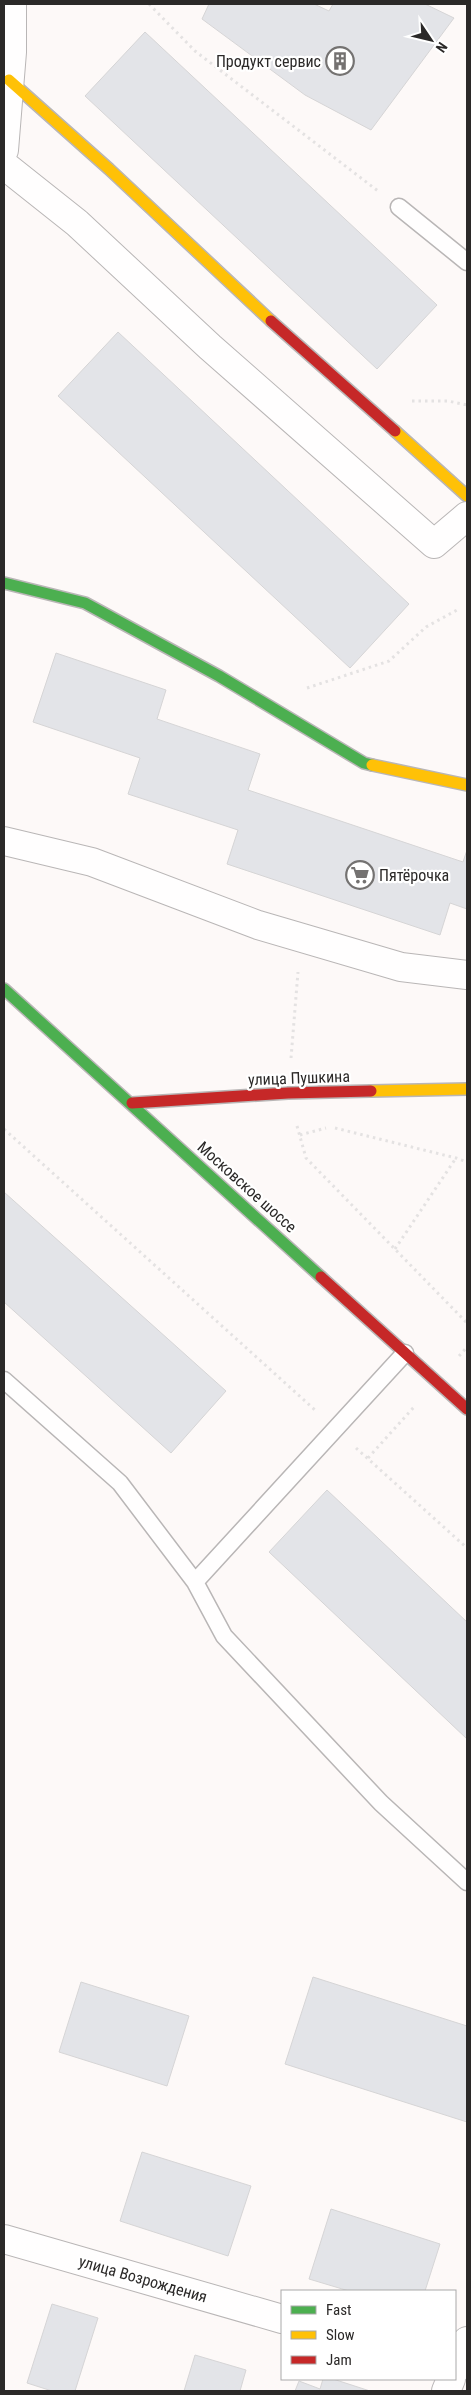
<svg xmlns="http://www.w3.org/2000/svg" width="471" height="2395" font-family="'Roboto Condensed',sans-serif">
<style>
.building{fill:#e3e4e8;stroke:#d6d5d6}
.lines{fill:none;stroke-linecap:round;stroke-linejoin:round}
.lane-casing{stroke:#b9b6b6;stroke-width:19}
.street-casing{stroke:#b9b6b6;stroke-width:30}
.fast-casing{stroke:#b9b6b6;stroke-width:14}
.slow-casing{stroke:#b9b6b6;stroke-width:14}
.jam-casing{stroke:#b9b6b6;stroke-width:14}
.path{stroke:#e4e2e2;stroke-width:3;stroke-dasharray:2.5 4;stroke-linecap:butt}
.lane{stroke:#fffefe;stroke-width:16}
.street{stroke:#fffefe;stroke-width:28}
.fast{stroke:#4caf50;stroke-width:11}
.slow{stroke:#ffc107;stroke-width:11}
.jam{stroke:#c62828;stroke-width:11}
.labels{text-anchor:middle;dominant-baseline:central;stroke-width:4.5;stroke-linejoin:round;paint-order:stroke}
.poi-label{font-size:16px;fill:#2b2928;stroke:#fff;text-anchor:end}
.street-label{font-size:16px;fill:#2b2928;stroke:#fff}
</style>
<rect width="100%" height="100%" fill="#fdf9f8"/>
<!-- building -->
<path class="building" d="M209,4h105l15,7 4,-7h92l29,14 -83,112 -66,-35 -103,-76z
M145,32l292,273 -60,64 -292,-273z
M118,332l291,272 -59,64 -292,-272z
M56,653l110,37 -9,29 103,35 -12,36 215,72 4,-12v59l-17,-6 -10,32 -213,-71 11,-34 -110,-36 12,-36 -107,-36z
M4,1192l222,199 -55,62 -167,-151z
M327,1490l140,132v117l-198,-187z
M313,1977l154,49v96l-182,-58z
M81,1982l108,34 -22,70 -108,-34z
M142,2152l109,34 -23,70 -108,-35z
M331,2209l109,35 -15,47h-76l-40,-12z
M52,2304l46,14 -23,73h-23l-25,-8z
M195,2355l51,15 -6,21h-56z
M323,2379h10l37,12h-75l4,-10 21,8z"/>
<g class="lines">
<defs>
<path id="lane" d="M399,207l68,55
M4,1380l116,103 75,99 29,54 157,167 86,79
M195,1582l210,-229"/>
<path id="street" d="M4,150l8,-98v-48
M4,165l73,58 133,124 224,197 33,-28
M4,841l88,21 166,63 143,42 66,8
M4,2239l278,80
M455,2370l12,-29
M446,2391l5,-12"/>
<path id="fast" d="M4,583l81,20 134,73 145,87 8,2
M4,989l317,288"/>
<path id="slow" d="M9,80l100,89 162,152
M395,431l72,65
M372,765l95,20
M371,1091l96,-2"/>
<path id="jam" d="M271,321l124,110
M132,1103l156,-10 83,-2
M321,1277l146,132"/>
</defs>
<!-- lane casing -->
<use href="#lane" class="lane-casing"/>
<!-- street casing -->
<use href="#street" class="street-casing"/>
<!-- fast casing -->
<use href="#fast" class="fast-casing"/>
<!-- slow casing -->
<use href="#slow" class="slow-casing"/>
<!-- jam casing -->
<use href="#jam" class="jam-casing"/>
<!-- path -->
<path class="path" d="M149,4l46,47 183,140
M412,401h36l19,4
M307,688l82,-27 37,-34 31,-17
M291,1058l7,-86
M297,1126l9,32 161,165
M335,1128l121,30 11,4
M4,1129l311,281
M300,1135l26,-7
M395,1249l61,-91
M459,1356l8,-9
M356,1448l111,100
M368,1458l46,-51"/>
<!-- lane -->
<use href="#lane" class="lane"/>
<!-- street -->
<use href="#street" class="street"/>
<!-- fast -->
<use href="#fast" class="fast"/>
<!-- slow -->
<use href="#slow" class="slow"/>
<!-- jam -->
<use href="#jam" class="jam"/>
</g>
<!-- icons -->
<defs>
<symbol id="building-ring" viewBox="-11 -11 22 22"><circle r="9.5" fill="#fff" stroke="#747271" stroke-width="1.5"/><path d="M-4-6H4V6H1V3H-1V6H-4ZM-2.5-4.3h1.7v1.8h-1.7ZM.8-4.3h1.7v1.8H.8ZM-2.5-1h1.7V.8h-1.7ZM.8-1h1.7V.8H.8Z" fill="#747271"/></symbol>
<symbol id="supermarket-ring" viewBox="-11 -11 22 22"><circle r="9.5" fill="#fff" stroke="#747271" stroke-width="1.5"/><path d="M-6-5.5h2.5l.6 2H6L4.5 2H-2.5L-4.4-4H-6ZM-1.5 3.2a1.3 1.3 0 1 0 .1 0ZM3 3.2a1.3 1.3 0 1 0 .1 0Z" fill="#747271"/></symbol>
</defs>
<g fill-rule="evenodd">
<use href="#building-ring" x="324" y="45" width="32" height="32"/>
<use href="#supermarket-ring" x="344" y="859" width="32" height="32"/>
</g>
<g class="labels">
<!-- poi labels -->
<g class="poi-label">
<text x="321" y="61">Продукт сервис</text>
<text x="379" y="875" text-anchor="start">Пятёрочка</text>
</g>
<!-- street labels -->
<g class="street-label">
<text transform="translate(299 1078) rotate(-2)">улица Пушкина</text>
<text transform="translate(247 1187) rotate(42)">Московское шоссе</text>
<text transform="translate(143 2279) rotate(16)">улица Возрождения</text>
</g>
</g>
<!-- border -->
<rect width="471" height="2395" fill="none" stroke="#2b2928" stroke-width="10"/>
<!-- legend -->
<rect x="281" y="2290" width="175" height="90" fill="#ffffff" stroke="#aaa9a9"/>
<rect x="291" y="2306" width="25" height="8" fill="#4caf50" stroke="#aaa9a9"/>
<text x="326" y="2315" font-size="15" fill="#2b2928">Fast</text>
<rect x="291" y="2331" width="25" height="8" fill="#ffc107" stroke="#aaa9a9"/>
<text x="326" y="2340" font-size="15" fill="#2b2928">Slow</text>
<rect x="291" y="2356" width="25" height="8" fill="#c62828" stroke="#aaa9a9"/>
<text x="326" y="2365" font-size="15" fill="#2b2928">Jam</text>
<!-- north arrow -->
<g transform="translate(431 40) rotate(125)" stroke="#ffffff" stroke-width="4" paint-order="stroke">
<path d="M0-4L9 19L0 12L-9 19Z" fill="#2b2928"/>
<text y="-8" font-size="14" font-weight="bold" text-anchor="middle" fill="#2b2928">N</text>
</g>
</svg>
